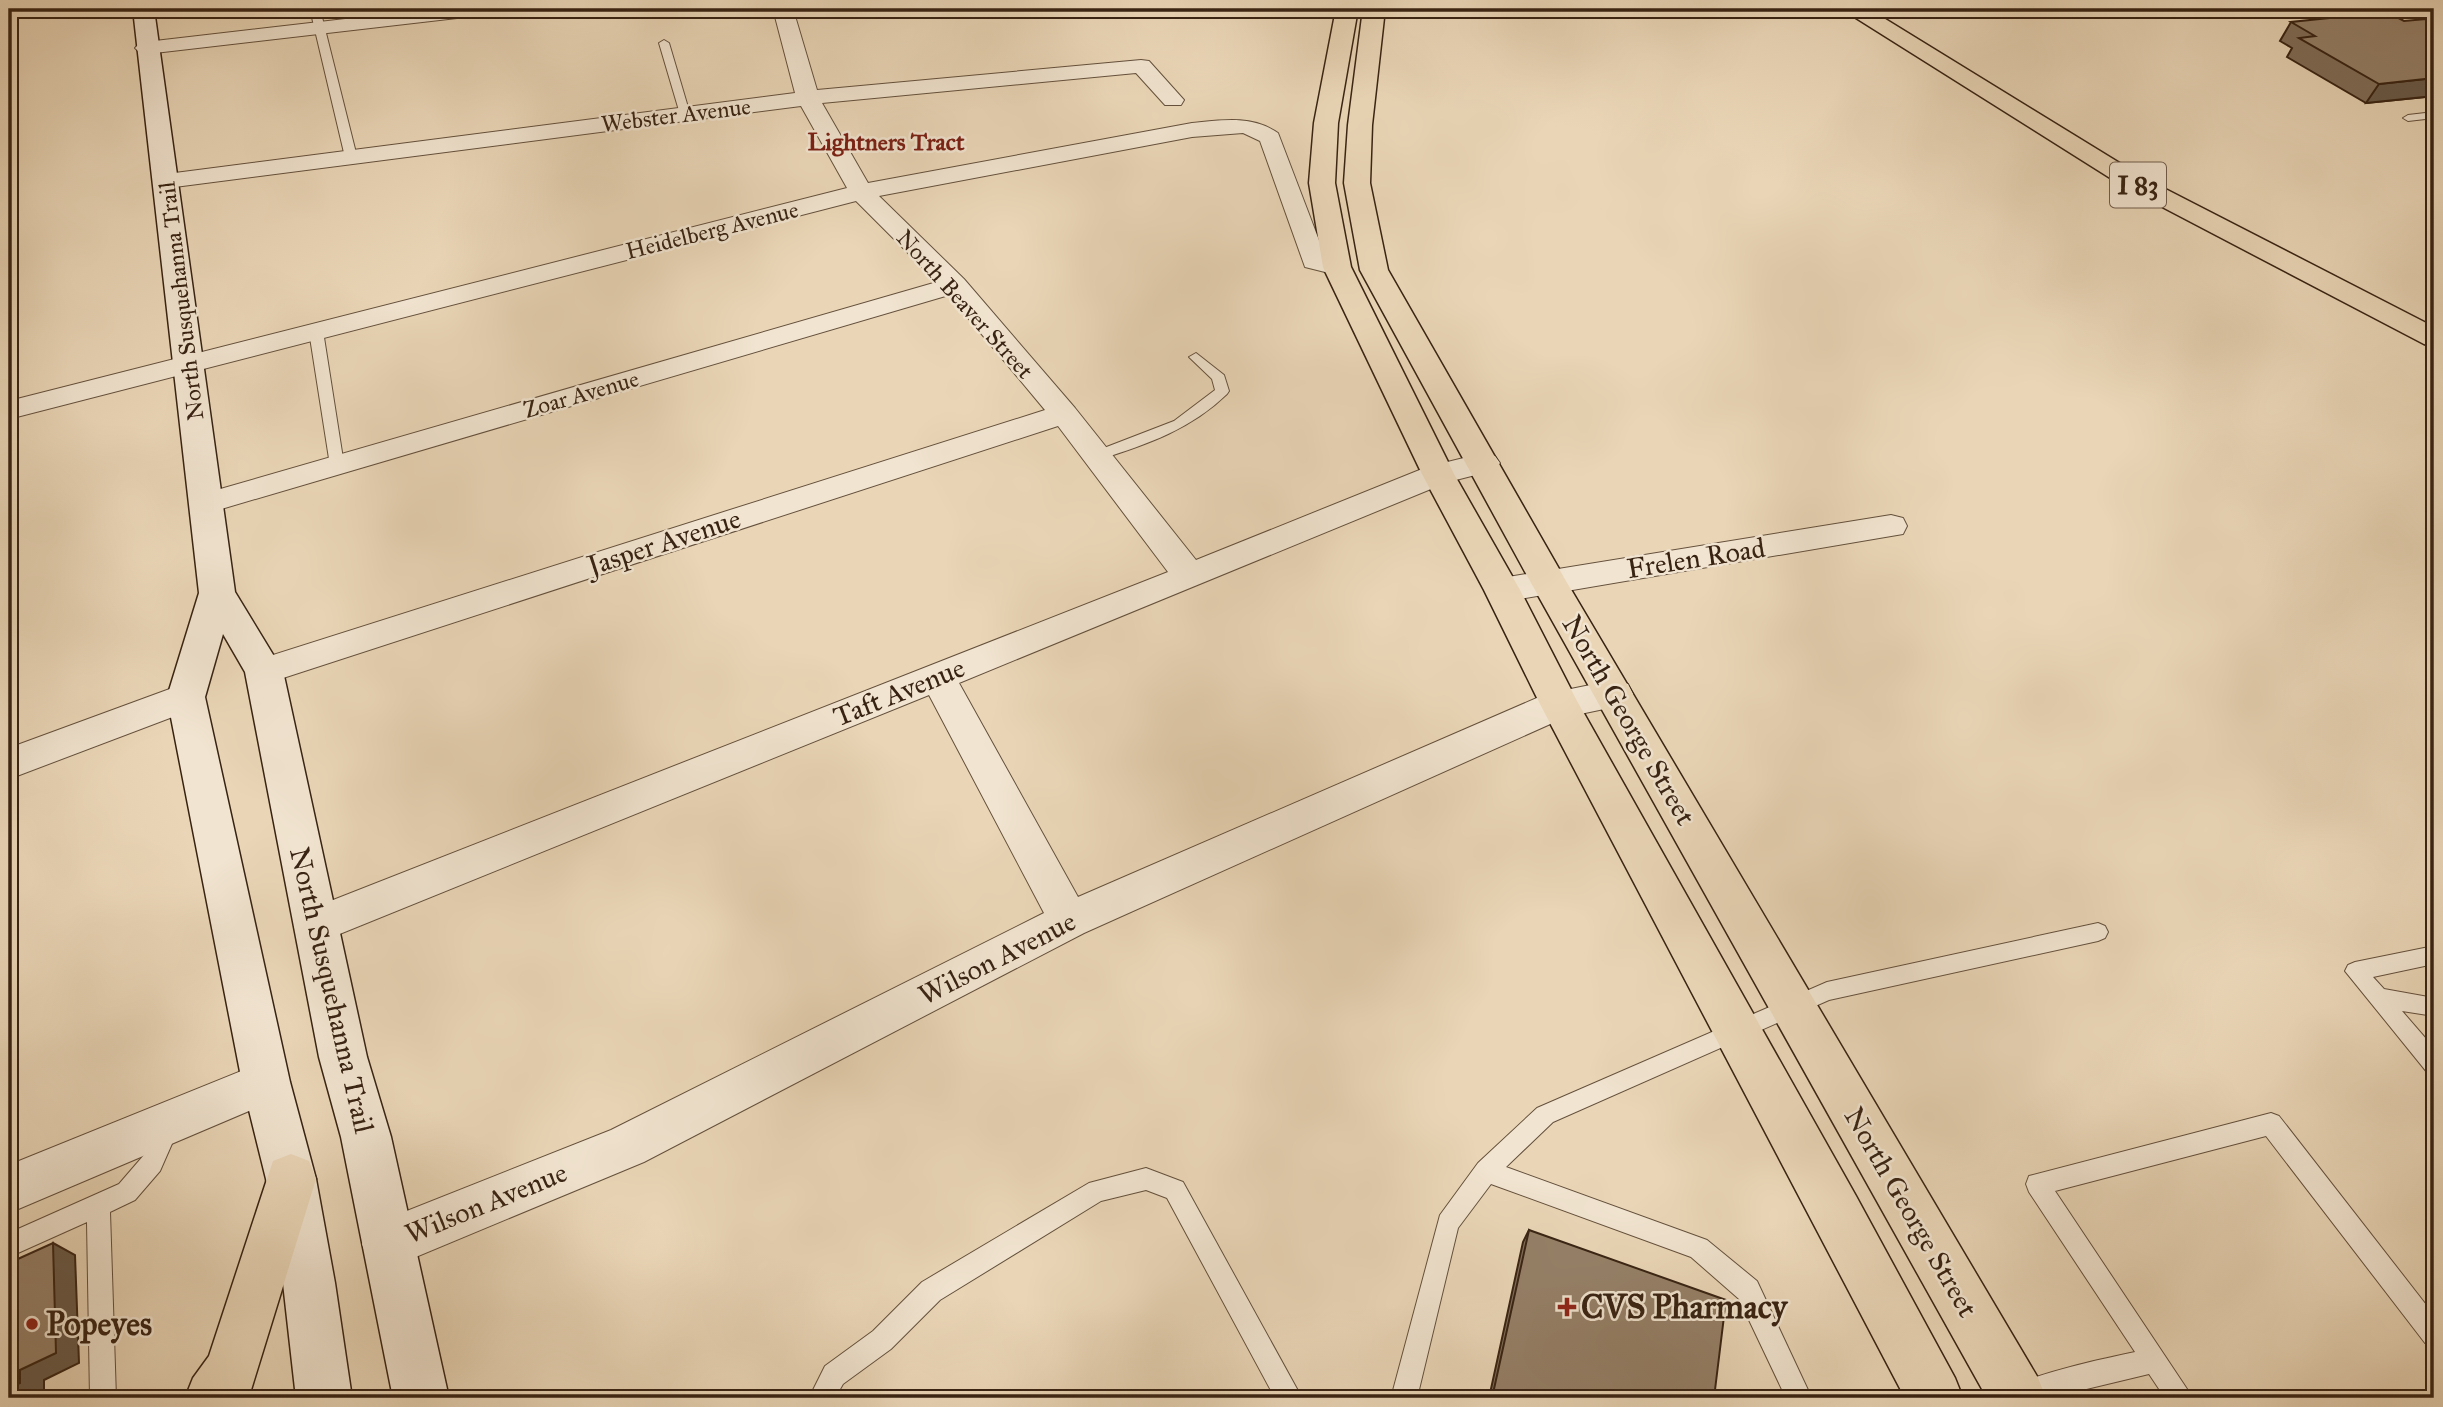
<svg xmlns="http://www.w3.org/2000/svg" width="2443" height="1407" font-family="'IM FELL Great Primer',serif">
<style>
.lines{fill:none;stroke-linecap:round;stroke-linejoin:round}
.service-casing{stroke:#64503c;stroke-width:2}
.minor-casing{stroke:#64503c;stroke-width:2}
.secondary-casing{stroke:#382313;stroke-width:3}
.primary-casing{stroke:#382313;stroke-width:3}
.trunk-casing{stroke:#382313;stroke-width:3}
.motorway-casing{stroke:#382313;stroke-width:3}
.service{fill:#f1e4d0;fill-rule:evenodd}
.minor{fill:#f1e4d0;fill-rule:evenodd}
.secondary{fill:#f1e4d0;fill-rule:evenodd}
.primary{fill:#ead6b7;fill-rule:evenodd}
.trunk{fill:#ead6b7;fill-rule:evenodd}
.motorway{fill:#ead6b7;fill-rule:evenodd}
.wall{fill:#806e59;stroke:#382313;stroke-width:2}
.shaded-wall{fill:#685a49;stroke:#382313;stroke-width:2}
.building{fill:#958068;stroke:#382313;stroke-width:2}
.poi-dot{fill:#8f2418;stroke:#f1e4d0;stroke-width:2.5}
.labels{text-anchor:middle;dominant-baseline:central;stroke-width:5;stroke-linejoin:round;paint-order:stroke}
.far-street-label{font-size:23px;fill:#382313;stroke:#f1e4d0}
.far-neighbourhood-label{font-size:24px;font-weight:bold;fill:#7a1f14;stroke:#f1e4d0}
.shield{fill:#f1e4d0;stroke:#705d4c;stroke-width:2}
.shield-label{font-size:26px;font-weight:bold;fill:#382313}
.street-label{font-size:28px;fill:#382313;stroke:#f1e4d0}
.near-poi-label{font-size:33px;font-weight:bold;fill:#382313;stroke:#f1e4d0;text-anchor:start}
</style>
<rect width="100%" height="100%" fill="#ead6b7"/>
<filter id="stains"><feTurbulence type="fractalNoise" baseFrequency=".00286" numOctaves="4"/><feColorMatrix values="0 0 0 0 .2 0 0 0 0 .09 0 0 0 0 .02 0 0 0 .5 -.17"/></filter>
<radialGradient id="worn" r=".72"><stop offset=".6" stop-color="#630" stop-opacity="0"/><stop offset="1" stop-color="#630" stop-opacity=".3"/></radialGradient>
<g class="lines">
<defs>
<path id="service" d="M310,9h10l37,148 -2,2 -10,-2z
M664,40l5,3 21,71 -1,2 -9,-2 -21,-71z
M2434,112v6l-26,3 -5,-3 5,-3z
M316,327l7,4 21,134 -7,5 -7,-5 -21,-134z
M1196,353l28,22 5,16 -2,3c-36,35 -79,50 -126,65h-10l-2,-3 2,-3 83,-32 41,-31 -3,-11 -23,-22z
M2098,923l7,3 3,6 -3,6 -7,3 -269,59 -276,122 -47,45 201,73 50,41 51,109 -4,8h-18l-47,-99 -48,-42 -200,-73 -33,44 -41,170h-26l49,-183 38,-52 59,-55 290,-126z
M2434,946v18l-61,13 11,12 50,9v18l-32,-5 32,37v26l-8,-3 -81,-100 3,-6 7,-3z
M2271,1113l8,3 155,199v31l-9,-3 -159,-207 -211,55 138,207h-28l-16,-24 -100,24h-40l2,-12c40,-16 82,-25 124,-34l-106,-160 -3,-8 3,-8z
M167,1119l8,3 3,8 -18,41 -25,29 -25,12 6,186h-26l-3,-176 -78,35v-24l110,-49 25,-29 15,-33z
M1146,1168l37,14 119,216h-27l-108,-200 -21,-8 -45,11 -161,99 -49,49 -48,35 -8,14h-26l16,-32 48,-35 49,-49 167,-99z"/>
<path id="minor" d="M432,9h61l-3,4 -7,2 -337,39 -7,-2 -4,-4 4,-4 7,-2z
M773,9h20l24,81 324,-30 8,1 35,39 -3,5h-16l-29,-32 -314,30 46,80 324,-60c30,-3 60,-8 86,10l47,123 21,5 4,6 -4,6 -9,2 -32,-8 -45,-126 -17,-8 -51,4 -313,59 85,83 111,129 121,152 231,-93 57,-14 11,3 5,7 -5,7 -47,12 -489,201 119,214 468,-203 69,-14 13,4 5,10 -5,10 -62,13 -482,216 -440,229 -257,107 -18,-7 -7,-18 7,-18 242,-96 433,-217 -115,-218 -614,249 -15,-5 -6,-13 6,-13 868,-341 -110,-146 -781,254 -13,4 -13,-4 -5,-9 5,-9 794,-252 -96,-115 -731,215 -11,4 -11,-4 -5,-7 5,-7 741,-214 -81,-81 -847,218v-18l838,-213 -46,-82 -634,82 -9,-2 -3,-5 3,-5 9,-2 628,-81z
M1891,515l12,3 4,8 -4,8 -401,68 -12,-4 -5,-8 5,-8 12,-4z
M186,683l13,4 5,10 -5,10 -190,72v-31z
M266,1061l16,6 7,15 -7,15 -273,116v-48z"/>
<path id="secondary" d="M133,9h21l81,583 48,79 84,386 24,80 58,261h-56l-52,-261 -22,-80 -74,-385 -22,-38 -18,63 85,385 26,97 19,104 17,115h-56l-13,-115 -17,-104 -24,-97 -75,-385 32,-104z"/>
<path id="primary" d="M1336,9h22l-20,114 -3,60 16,84 103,207 66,116 57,111 279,495 99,182 8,20h-58l-365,-694 -56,-114 -62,-116 -99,-207 -14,-84 5,-60z
M1363,9h22l-13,116 -2,58 18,87 178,311 472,797 8,20h-59l-457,-817 -170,-311 -16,-87 4,-58z"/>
<path id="trunk" d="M291,1154l18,7 7,18 -65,211 -5,8h-61l8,-20 16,-22 64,-195z"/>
<path id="motorway" d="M1844,9h25l275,169 290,149v20l-10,-3 -298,-156 -278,-175z"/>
</defs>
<!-- service casing -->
<use href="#service" class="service-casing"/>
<!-- minor casing -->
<use href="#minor" class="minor-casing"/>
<!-- secondary casing -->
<use href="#secondary" class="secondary-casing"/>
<!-- primary casing -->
<use href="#primary" class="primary-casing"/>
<!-- trunk casing -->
<use href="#trunk" class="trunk-casing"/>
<!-- motorway casing -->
<use href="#motorway" class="motorway-casing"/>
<!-- service -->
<use href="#service" class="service"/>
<!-- minor -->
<use href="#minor" class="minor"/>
<!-- secondary -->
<use href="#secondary" class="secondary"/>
<!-- primary -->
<use href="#primary" class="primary"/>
<!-- trunk -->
<use href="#trunk" class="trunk"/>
<!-- motorway -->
<use href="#motorway" class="motorway"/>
</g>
<!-- wall -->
<path class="wall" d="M2404,21l30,2v73l-68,7 -79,-46 5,-9 -12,-7 11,-19z
M1529,1230l185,168h-225l34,-156z"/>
<!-- shaded-wall -->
<path class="shaded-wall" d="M2434,78v18l-68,7 13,-19z
M53,1243l22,12 4,108 -35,17v12l-12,6h-23v-10l11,-18z"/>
<!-- building -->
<path class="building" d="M2387,12l17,9 22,-2 8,4v55l-55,6 -80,-46 16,-2 -24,-14z
M1529,1230l197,70 -12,98h-222z
M53,1243l3,110 -36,17v13l-11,5v-125z"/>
<!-- markers -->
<g class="poi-dot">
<path d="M1563.5 1296.5h7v7h7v7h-7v7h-7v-7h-7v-7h7z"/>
<circle cx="32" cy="1324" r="7"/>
</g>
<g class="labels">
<!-- far-street labels -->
<g class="far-street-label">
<text transform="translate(676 115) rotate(-7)">Webster Avenue</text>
<text transform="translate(712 230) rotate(-14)">Heidelberg Avenue</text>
<text transform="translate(181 301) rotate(-97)">North Susquehanna Trail</text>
<text transform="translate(965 304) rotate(48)">North Beaver Street</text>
<text transform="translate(581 394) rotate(-16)">Zoar Avenue</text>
</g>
<!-- far-neighbourhood labels -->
<g class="far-neighbourhood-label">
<text x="886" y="142">Lightners Tract</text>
</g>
<!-- shield labels -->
<rect class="shield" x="2110" y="162.5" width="56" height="45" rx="5"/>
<g class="shield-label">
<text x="2138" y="185">I 83</text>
</g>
<!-- street labels -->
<g class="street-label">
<text transform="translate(664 542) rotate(-18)">Jasper Avenue</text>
<text transform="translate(1696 558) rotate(-9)">Frelen Road</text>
<text transform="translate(899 692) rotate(-22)">Taft Avenue</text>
<text transform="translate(1629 720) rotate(60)">North George Street</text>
<text transform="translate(997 958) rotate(-27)">Wilson Avenue</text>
<text transform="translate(332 990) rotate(77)">North Susquehanna Trail</text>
<text transform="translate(486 1203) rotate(-22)">Wilson Avenue</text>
<text transform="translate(1911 1212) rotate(60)">North George Street</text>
</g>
<!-- near-poi labels -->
<g class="near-poi-label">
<text x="1581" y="1307">CVS Pharmacy</text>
<text x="46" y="1324">Popeyes</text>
</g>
</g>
<!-- margin -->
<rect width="2443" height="1407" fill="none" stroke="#ead6b7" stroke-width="35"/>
<rect x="10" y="10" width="2422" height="1386" fill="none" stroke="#382313" stroke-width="3.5"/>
<rect x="18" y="18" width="2408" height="1372" fill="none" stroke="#382313" stroke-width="2"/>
<rect width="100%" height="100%" filter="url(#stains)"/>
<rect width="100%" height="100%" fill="url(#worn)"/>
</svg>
